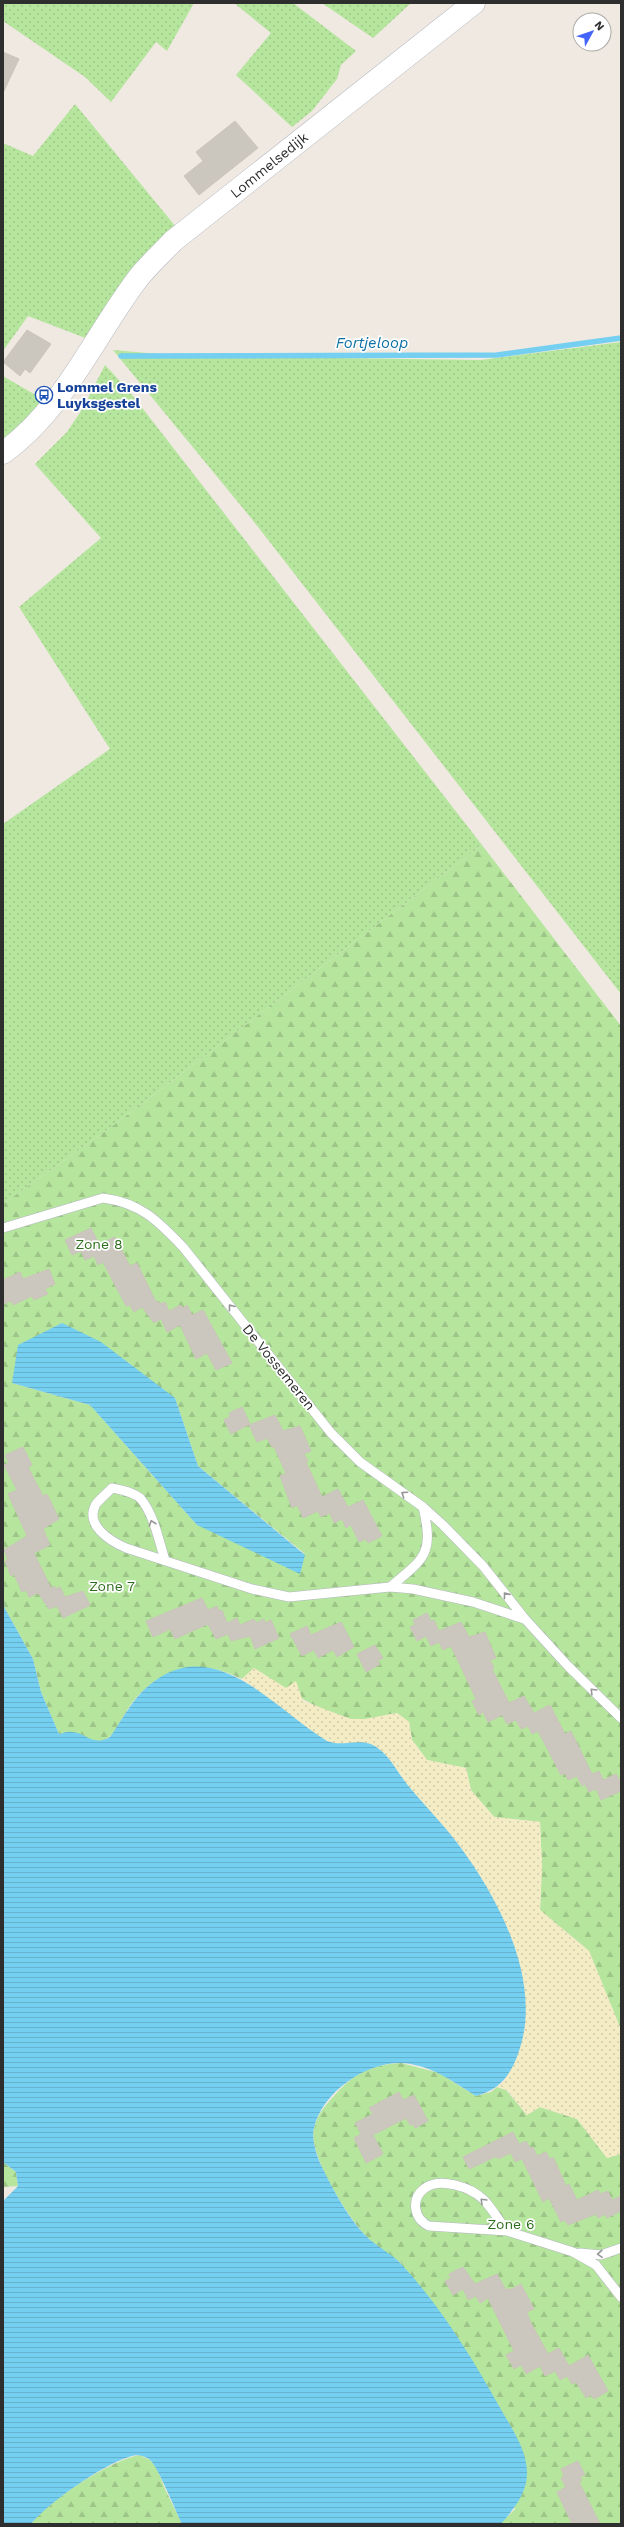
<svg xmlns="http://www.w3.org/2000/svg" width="624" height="2527" font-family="'Work Sans',sans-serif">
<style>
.grass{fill:url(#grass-dots)}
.forest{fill:url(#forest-firs);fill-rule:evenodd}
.sand{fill:url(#sand-dots)}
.water{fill:url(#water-rules)}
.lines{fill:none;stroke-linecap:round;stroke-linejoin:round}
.stream{stroke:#75cff0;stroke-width:5.5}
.building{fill:#cbc7bf;stroke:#cbc5ba}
.service-casing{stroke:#b4b7c1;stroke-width:10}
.secondary-casing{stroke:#b4b7c1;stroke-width:23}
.service{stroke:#fff;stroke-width:9}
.secondary{stroke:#fff;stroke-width:22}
.oneway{stroke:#969696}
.labels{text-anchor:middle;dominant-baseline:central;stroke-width:3.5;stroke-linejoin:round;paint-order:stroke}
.street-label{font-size:14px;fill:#2e2e2e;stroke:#fff}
.transit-label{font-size:14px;font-weight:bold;fill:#164399;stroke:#fff;text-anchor:start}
.park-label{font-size:14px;fill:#2c6e1b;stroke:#fff}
.water-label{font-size:15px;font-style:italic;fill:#0d6fa3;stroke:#fff}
</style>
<defs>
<pattern id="grass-dots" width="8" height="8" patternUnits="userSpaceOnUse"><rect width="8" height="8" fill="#b6e59e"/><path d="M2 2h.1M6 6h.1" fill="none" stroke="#9dc588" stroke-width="1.8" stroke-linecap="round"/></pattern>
<pattern id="forest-firs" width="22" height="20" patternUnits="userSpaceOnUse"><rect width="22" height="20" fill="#b6e59e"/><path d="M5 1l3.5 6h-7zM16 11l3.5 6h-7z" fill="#9dc588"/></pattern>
<pattern id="sand-dots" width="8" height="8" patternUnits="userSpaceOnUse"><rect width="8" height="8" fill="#f3ecc5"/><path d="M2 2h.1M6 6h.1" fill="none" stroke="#d1cbaa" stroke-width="1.8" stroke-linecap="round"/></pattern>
<pattern id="water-rules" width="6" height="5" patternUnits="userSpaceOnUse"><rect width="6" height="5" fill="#75cff0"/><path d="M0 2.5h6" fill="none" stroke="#66b2ce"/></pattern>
</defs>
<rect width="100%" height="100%" fill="#efe9e1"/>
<!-- grass -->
<path class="grass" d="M3,3h191l-27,48 -11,-9 -45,60 -26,-25 -82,-56z
M234,3h59l63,48 -15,14 -4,14 -25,32 -20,16 -56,-52 35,-42z
M322,3h89l-38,35z
M75,104l101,123 -88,112 -60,-23 -25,35v-208l30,13z
M621,342v652l-370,-476 -138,-168 69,6 299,4z
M105,365l24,26 353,454 -364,277 -115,82v-380l107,-75 -91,-142 82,-69 -66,-74 32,-32 16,-24z
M3,376l41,24 -31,32 -10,7z"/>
<!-- forest -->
<path class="forest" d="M482,845l139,181v1004l-32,-79 -49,-41 2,-44 -2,-44 -46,-5 -23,-27 -5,-22 -39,-8 -15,-20 -3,-18 -12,-9c-14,2 -30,8 -45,6 -35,-7 -68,-32 -98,-51l-12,11c-11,-5 -23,-10 -35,-11 -33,-5 -64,16 -81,44 -6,9 -11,24 -22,28 -10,5 -19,-4 -28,-7 -8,-2 -11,1 -17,1l-18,-42 -8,-33 -30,-54v-401l115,-82zM12,1383l163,15 23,68 107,88 -108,-29 -107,-120z
M401,2063l38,10 37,23 15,-4 6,-5 9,3 21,25 13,-8 37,12 30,39 14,-4v370h-121l15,-15 -114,-246c-12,-9 -26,-17 -36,-28 -17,-18 -58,-82 -51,-107 3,-13 12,-24 21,-33 19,-22 37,-30 66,-32z
M3,2162l13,10 2,14 -15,1z
M140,2455l10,5 7,8 8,21 17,35h-151c19,-24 79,-64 109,-69z"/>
<!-- sand -->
<path class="sand" d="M254,1668l32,20 10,-7 7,20 48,18h14l32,-6 12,9 3,18 15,20 39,8 5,22 23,27 46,5 2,44 -2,44 49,41 31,76 1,127 -14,4 -30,-39 -37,-12 -13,8 -20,-25 -10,-3 8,-7 20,-73 -6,-46 -18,-44 -20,-40 -23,-33 -60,-69 -19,-26 -45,-5 -13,-6 -79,-59z"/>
<!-- water -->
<path class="water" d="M62,1323l39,19 74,56 23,68 107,89 -5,19 -103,-49 -107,-120 -78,-22 6,-38z
M3,1605l30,54 8,33 18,42c3,0 5,-2 8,-2 19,-2 23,16 43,5 10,-14 18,-30 30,-43 68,-70 130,12 187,47 17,7 36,-6 52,8 13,10 21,28 32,40 15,18 33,36 47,55 42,56 86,140 60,210 -8,22 -19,36 -42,42 -24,-15 -46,-32 -76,-33 -36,0 -78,30 -86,65 -3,11 3,29 8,39 10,21 27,52 43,68 11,12 27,18 37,30 39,42 69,91 97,141 11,20 27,41 28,65 1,21 -13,38 -26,53h-319c-6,-12 -25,-60 -33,-65 -6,-4 -13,-5 -20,-2 -27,8 -81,46 -98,67h-28v-323l15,-15 -2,-14 -13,-10z"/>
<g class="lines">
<!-- stream -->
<path class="stream" d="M121,356l376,-1 124,-17"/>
</g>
<!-- building -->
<path class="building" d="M3,52l16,7 -16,34z
M235,121l23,27 -59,47 -15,-19 19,-15 -7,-9z
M27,330l24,14 -21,29 -5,-4 -5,7 -17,-14z
M91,1228l8,16 16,-7 15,29 7,-3 19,39 2,-1 2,3 5,-2 4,9 12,-6 2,3 4,-3 5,10 11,-5 29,53 -16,7 -9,-17 -11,6 -16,-34 -13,7 -6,-13 -7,4 -12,-16 -8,5 -4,-7 -4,1 -23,-44 -5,3 -4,-9 -9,4 -4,-9 -9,4 -7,-15z
M49,1269l6,15 -10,5 3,5 -14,6 -2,-4 -19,9 -2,-4 -8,3v-24l17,-8 3,7z
M242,1407l8,17 -19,10 -7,-14 6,-3 -1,-4z
M275,1415l8,16 17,-5 11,25 -7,3 4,7 -2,1 16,35 16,-8 10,18 15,-7 19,36 -14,7 -2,-4 -7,3 -8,-17 -5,3 -4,-9 -8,4 -4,-10 -9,4 -3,-6 -15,7 -6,-13 -5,3 -12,-32 6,-3 -12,-26h-2l-5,-9 -10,4 -8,-17z
M23,1447l9,18 -4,2 15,29 4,-2 12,25 -16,10 7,16 -16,8 17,35 3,-2 2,3 4,-2 5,10 18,-6 7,14 -27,13 -6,-12 -8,3 -11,-16 -9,4 -3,-7 -4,2 -8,-18 -3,2 -6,-15 3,-2 -4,-9 23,-14 -19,-42 9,-4 -13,-25 5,-2 -4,-8z
M202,1598l6,12 9,-4 2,5 3,-1 5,13 10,-5 3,7 14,-6 2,4 8,-4 1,4 6,-3 8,18 -24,11 -5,-13 -19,5 -3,-7 -12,5 -8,-15 -33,15 -5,-10 -17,8 -7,-16z
M427,1613l4,8 3,-1 5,11 22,-9 8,15 16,-5 11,26 -6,2 4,8 -2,1 17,34 15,-7 10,17 16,-8 15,29 6,-3 21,43 7,-3 4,9 13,-6 5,9v8l-20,9 -5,-11 -7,3 -4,-8 -3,2 -5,-10 -9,4 -3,-7 -4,2 -23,-44 -6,3 -4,-8 -7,3 -5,-9 -9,4 -5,-9 -14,7 -5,-10 -4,3 -7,-14 4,-2 -25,-53 -8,4 -4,-8 -8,4 -5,-10 -9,5 -7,-14 5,-2 -2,-5z
M341,1622l13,25 -17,10 -4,-7 -15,8 -4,-8 -12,6 -12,-22 17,-8 4,9z
M375,1645l8,13 -6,3 3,3 -14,8 -9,-18z
M399,2092l4,8 11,-5 14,26 -13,7 -2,-4 -3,1 -4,-7 -33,17 10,19 -17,9 -12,-25 7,-4 -6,-11 18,-9 -4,-6z
M513,2132l6,12 7,-3 4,7 3,-1 4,9 9,-4 4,7 3,-2 13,29 3,-2 8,16 21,-10 2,4 8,-3 4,9 9,-4v15l-14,7 -2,-4 -7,4 -2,-4 -28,11 -3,-5 -4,2 -12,-24 -6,4 -21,-43 -7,3 -4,-9 -13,6 -1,-3 -28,13 -6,-12z
M463,2267l12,17 22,-10 9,16 3,-2 1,2 11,-6 13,25 -7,3 3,9 18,33 11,-6 10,18 19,-11 20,36 -14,8 -3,-4 -5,3 -10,-16 -4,2 -5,-8 -7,4 -5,-9 -10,5 -5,-10 -14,8 -5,-9 -7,4 -8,-14 8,-4 -26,-53 -8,5 -4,-7 -8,4 -5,-11 -10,6 -8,-14 6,-3 -2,-4z
M578,2461l7,14 -5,2 2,3 -3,2 21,42h-28l-15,-32 9,-5 -5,-9 3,-2 -3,-7z"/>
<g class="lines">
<defs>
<path id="service" d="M3,1228l100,-30c38,5 55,23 80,49l148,186 29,29 63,45 20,18 40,41 42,53 43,47 53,52
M165,1560c-6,-19 -11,-45 -24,-61 -7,-7 -20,-9 -29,-11 -5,5 -12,11 -16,16 -12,21 14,37 30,44l126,41 37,8 101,-10 23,2 60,13 51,17
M390,1587c35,-29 44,-33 33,-80
M507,2231c-8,-10 -15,-23 -24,-32 -13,-12 -43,-22 -58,-11 -15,11 -11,31 4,38l78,5 66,21 23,13 25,32
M580,2253l21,2 20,-7"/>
<path id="secondary" d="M3,453c61,-44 89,-113 133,-172 10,-14 25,-27 37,-40l301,-238"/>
</defs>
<!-- service casing -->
<use href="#service" class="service-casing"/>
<!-- secondary casing -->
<use href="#secondary" class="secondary-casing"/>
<!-- service -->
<use href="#service" class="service"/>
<!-- secondary -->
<use href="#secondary" class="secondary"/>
</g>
<!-- one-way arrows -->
<defs><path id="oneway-chevron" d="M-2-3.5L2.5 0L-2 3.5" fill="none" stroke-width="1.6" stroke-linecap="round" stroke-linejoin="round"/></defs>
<g class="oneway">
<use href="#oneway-chevron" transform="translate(231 1307) rotate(-128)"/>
<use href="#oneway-chevron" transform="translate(404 1494) rotate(-146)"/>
<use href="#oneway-chevron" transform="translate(152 1523) rotate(-109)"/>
<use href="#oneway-chevron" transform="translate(506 1595) rotate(-128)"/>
<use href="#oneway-chevron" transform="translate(593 1691) rotate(-135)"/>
<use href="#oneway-chevron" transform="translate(483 2201) rotate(-135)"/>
<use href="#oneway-chevron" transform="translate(600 2254) rotate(177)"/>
</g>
<!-- icons -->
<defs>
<symbol id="bus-ring" viewBox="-11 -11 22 22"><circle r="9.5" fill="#fff" stroke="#1a4fb4" stroke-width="1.5"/><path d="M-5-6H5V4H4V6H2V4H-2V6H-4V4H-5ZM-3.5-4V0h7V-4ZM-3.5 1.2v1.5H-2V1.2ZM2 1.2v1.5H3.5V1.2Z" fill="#1a4fb4"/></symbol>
</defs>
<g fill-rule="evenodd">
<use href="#bus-ring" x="34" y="385" width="20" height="20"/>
</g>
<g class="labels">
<!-- street labels -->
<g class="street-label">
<text transform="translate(269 165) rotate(-39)">Lommelsedijk</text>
<text transform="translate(279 1367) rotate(51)">De Vossemeren</text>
</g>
<!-- transit labels -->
<g class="transit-label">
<text x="57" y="387">Lommel Grens<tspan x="57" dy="16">Luyksgestel</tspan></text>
</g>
<!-- park labels -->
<g class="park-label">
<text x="99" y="1244">Zone 8</text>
<text x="112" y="1586">Zone 7</text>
<text x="511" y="2224">Zone 6</text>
</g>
<!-- water labels -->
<g class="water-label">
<text x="372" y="343">Fortjeloop</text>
</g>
</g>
<!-- border -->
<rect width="624" height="2527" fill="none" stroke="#2e2e2e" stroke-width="8"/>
<!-- north arrow -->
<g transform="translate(592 32) rotate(50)"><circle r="19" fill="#ffffff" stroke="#ababab"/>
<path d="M0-3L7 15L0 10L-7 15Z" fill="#4264fb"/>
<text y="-6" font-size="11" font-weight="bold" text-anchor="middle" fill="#2e2e2e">N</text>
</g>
</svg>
